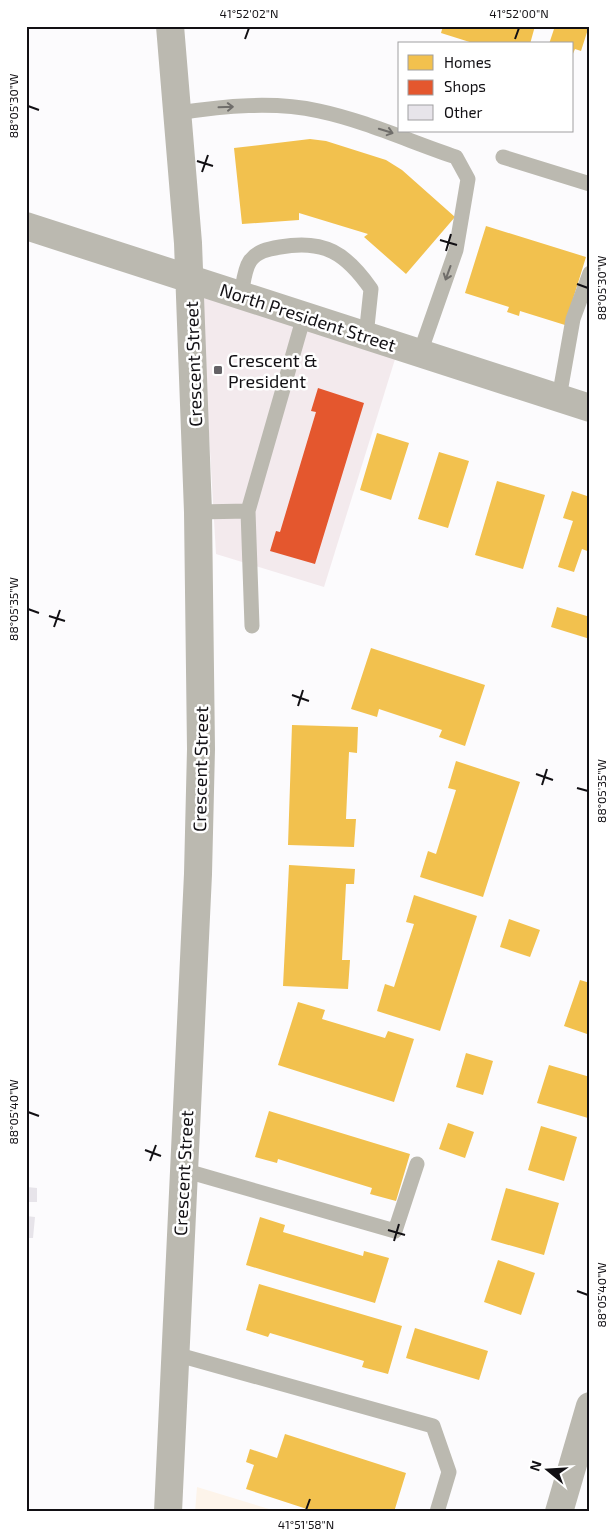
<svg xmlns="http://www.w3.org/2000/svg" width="616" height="1538" font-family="'Exo 2',sans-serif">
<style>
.commercial{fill:#f3eaed}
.education{fill:#fdf4ea}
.homes{fill:#f2c14e}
.shops{fill:#e4572e}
.building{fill:#e7e4ea}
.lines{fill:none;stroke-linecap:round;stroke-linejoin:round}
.service{stroke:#bbb9b0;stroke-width:15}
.minor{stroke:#bbb9b0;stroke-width:28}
.oneway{stroke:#6f6d6a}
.ticks{fill:none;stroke:#121014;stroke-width:2}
.poi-dot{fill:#646266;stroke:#fff;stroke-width:2}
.labels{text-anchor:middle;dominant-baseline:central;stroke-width:5;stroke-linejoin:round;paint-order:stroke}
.street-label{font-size:18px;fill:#121014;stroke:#fff}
.poi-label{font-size:18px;fill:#121014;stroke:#fff;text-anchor:start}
.neatline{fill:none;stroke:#121014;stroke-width:2}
.ticks-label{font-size:12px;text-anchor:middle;fill:#121014}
</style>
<rect width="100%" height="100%" fill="#fcfbfd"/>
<!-- commercial -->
<path class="commercial" d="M201,295l195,61 -72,231 -108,-33z"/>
<!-- education -->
<path class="education" d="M197,1487l82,25h-84z"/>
<!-- homes -->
<path class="homes" d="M443,26h92l-5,18h-54l-35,-11z
M555,26h34l-8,25 -6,-2 -3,7v-12h-23z
M310,139l16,2 60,19 16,10 53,47 -49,57 -42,-37 4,-3 -69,-21v7l-57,4 -8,-76z
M486,226l100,31 -21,68 -45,-14 -1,5 -12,-4 2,-5 -44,-14z
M377,433l32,10 -18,57 -31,-10z
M439,452l30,9 -21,67 -30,-9z
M497,481l48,14 -22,74 -48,-14z
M572,491l18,6v55l-8,-3 -8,23 -16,-5 15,-46 -10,-3z
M557,607l33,10v22l-39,-12z
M371,648l114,37 -20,61 -26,-9 3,-7 -63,-21 -2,8 -26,-8z
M292,725l66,2 -1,26 -8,-1 -3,67h10l-2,28 -66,-2z
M456,761l64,21 -37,115 -63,-20 8,-26 8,3 20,-64 -8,-2z
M289,865l66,4 -1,15h-8l-4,76h8l-2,29 -65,-3z
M414,895l63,21 -37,115 -63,-20 8,-27 9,3 20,-63 -8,-2z
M509,919l31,11 -10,27 -30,-10z
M580,980l10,3v52l-26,-9z
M298,1002l27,8 -3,9 63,19 3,-7 26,8 -20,63 -116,-37z
M466,1053l27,8 -10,34 -27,-8z
M549,1065l41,12 -2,41 -51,-15z
M269,1111l141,43 -14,47 -26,-7 2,-6 -94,-29 -1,4 -22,-6z
M448,1123l26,9 -9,26 -26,-9z
M541,1126l36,11 -13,44 -36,-11z
M506,1188l53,15 -15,52 -53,-15z
M260,1217l25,8 -2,7 80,24 1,-5 25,7 -14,45 -129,-38z
M498,1260l37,13 -14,42 -37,-13z
M259,1284l143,42 -14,48 -26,-7 2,-6 -94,-28 -2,4 -22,-7z
M415,1328l73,23 -9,29 -73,-22z
M285,1434l121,39 -12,39h-78l-70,-23 8,-24 -8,-3 4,-13 27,9z"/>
<!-- shops -->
<path class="shops" d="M318,388l46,15 -49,161 -45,-13 6,-20 4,1 36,-120 -5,-1z"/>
<!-- building -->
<path class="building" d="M27,1187l10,1v14h-11z
M26,1216l9,1 -2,21h-7z"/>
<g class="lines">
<!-- service -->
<path class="service" d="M178,113c46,-7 95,-12 141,-2 47,10 92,31 137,46l12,22 -12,71 -36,103
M503,157l87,27
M241,295c2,-9 3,-25 9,-34 7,-10 18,-12 30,-14 44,-8 66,6 91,42l-5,47
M559,398l14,-79 17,-46
M248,511l4,115
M198,512l50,-1 56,-195
M183,1170l212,61 22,-67
M175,1354l258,72 16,46 -12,40"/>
<!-- minor -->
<path class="minor" d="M26,226l564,182
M168,1512l30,-638 3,-125 -3,-237 -10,-269 -18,-217
M559,1512l31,-106"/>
</g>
<!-- one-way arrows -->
<defs><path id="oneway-shaft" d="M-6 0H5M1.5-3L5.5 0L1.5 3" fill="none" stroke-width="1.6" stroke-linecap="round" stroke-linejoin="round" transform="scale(1.25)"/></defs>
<g class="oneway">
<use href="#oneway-shaft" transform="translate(226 107) rotate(-2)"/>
<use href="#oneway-shaft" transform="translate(386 131) rotate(17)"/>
<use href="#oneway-shaft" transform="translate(448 273) rotate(110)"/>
</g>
<!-- ticks -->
<path class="ticks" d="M245,39l4,-11M515,39l4,-11M28,106l11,4M197,161l16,5M202,172l6,-17M440,240l17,5M446,251l5,-17M577,284l11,4M28,609l11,4M49,616l16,5M54,627l6,-17M292,695l17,6M298,706l5,-16M536,774l17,6M542,785l5,-16M577,788l11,3M28,1112l11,4M145,1150l16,6M150,1161l6,-16M388,1230l17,5M394,1241l5,-17M577,1291l11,4M306,1510l4,-11"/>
<!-- markers -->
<rect class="poi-dot" x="213" y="365" width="10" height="10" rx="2.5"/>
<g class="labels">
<!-- street labels -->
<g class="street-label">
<text transform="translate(308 317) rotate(18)">North President Street</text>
<text transform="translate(193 364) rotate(-92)">Crescent Street</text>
<text transform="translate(200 769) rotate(-89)">Crescent Street</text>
<text transform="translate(183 1173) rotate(-87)">Crescent Street</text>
</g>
<!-- poi labels -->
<g class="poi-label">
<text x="228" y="360">Crescent &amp;<tspan x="228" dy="21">President</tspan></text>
</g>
</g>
<!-- border -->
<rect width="616" height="1538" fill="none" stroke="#ffffff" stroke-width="55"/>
<!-- legend -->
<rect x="398" y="42" width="175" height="90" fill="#ffffff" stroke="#a09fa1"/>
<rect x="408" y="55" width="25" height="15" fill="#f2c14e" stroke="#a09fa1"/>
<text x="444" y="68" font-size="15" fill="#121014">Homes</text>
<rect x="408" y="80" width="25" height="15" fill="#e4572e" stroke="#a09fa1"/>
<text x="444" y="92" font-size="15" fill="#121014">Shops</text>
<rect x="408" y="105" width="25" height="15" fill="#e7e4ea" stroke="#a09fa1"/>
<text x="444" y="118" font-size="15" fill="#121014">Other</text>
<!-- north arrow -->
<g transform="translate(548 1470) rotate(288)" stroke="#ffffff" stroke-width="4" paint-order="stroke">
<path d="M0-4L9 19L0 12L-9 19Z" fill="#121014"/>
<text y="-8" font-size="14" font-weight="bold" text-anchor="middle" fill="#121014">N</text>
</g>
<rect x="28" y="28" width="560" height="1482" class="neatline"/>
<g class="ticks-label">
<text x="249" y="18">41°52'02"N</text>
<text x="519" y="18">41°52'00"N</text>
<text transform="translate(14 106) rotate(-90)" y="4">88°05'30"W</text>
<text transform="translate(602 288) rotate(-90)" y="4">88°05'30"W</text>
<text transform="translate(14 609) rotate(-90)" y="4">88°05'35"W</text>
<text transform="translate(602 791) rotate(-90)" y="4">88°05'35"W</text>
<text transform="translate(14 1112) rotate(-90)" y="4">88°05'40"W</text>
<text transform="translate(602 1295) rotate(-90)" y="4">88°05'40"W</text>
<text x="306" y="1529">41°51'58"N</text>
</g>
</svg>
